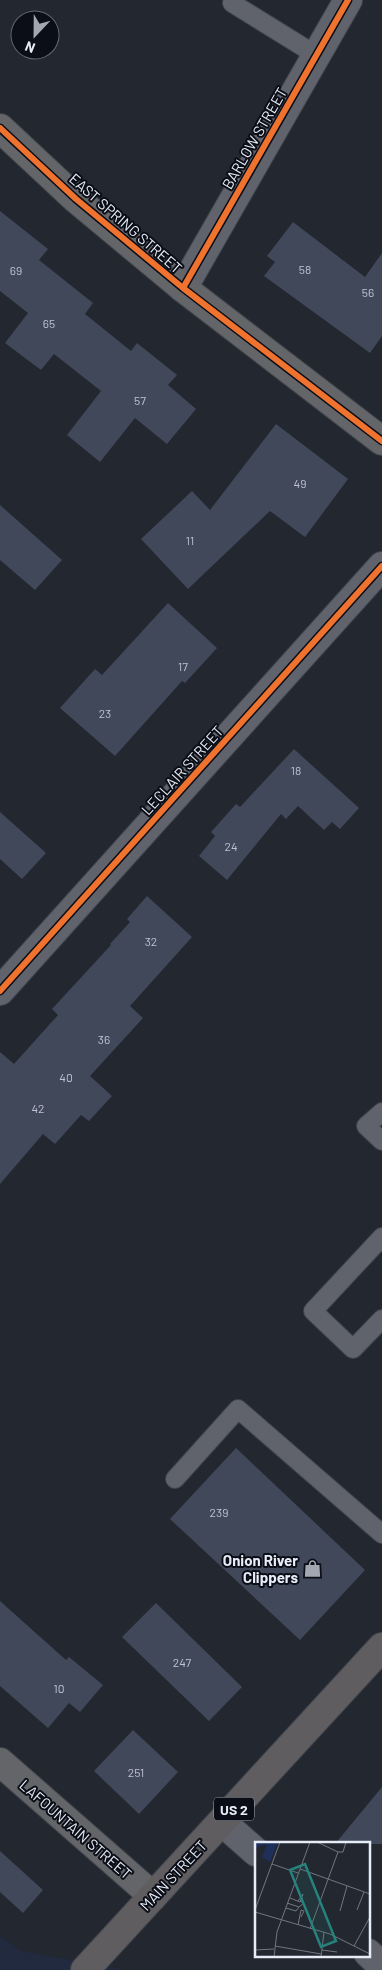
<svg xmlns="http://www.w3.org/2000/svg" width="382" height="1970" font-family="Barlow,sans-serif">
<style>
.built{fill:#222a40}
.building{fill:#41485a}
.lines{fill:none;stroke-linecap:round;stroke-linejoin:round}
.lane-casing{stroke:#41454d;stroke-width:20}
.street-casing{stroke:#41454d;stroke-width:30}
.secondary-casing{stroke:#41454d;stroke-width:30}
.primary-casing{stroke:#41454d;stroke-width:30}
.lane{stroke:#60636b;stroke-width:18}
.street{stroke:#60636b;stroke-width:28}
.secondary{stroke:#646569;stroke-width:28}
.primary{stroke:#5f5d60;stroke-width:28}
.cycleway-casing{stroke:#0b0e16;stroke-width:9}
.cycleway{stroke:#ef722f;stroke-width:6}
.labels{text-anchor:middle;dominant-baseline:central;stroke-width:4;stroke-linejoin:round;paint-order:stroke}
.number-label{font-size:12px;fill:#bec4d0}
.shield{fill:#0b0e16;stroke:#a5aab4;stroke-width:1}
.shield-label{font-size:14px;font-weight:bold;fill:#e7edf8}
.street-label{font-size:15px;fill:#e7edf8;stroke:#0b0e16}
.poi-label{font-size:15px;font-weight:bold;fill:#e7edf8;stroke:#0b0e16;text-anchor:end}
.inset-road{fill:none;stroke:#717680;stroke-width:1}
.view{fill:#25827c;fill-opacity:0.15;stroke:#25827c;stroke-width:2.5}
.inset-edge{fill:none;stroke:#e7edf8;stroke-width:2.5}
</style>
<rect width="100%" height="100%" fill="#232730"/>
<!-- built -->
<path class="built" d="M0,1936l21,15 103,19h-124z"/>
<!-- building -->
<path class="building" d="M0,211l48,38 -9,11 54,43 -8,11 46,37 6,-8 40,32 -9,10 28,24 -29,35 -32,-26 -35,44 -33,-27 34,-44 -47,-37 -13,16 -36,-27 23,-30 -28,-22z
M293,222l72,55 17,-24v83l-12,17 -106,-77 11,-14 -8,-6z
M276,424l72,55 -43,58 -35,-26 -82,78 -47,-50 51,-48 18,19z
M0,505l62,55 -27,30 -35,-30z
M168,603l49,45 -32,35 -3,-2 -67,75 -55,-48 35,-39 7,6z
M294,749l65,59 -19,21 -8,-7 -8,8 -26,-24 -12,13 -5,-5 -54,66 -28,-24 16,-20 -4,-4 25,-28 4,3z
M0,812l46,41 -24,26 -22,-20z
M147,896l45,41 -62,69 13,12 -53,58 22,20 -23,25 -8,-6 -26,29 -12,-10 -43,50v-132l14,12 44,-49 -6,-6 59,-64 -1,-1 20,-22 -3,-3z
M236,1448l129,122 -65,70 -130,-121z
M0,1601l66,59 3,-3 34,28 -23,27 -11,-9 -21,25 -48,-42z
M156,1603l86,84 -33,34 -87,-84z
M133,1730l45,42 -39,42 -45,-43z
M382,1787v57h-47z
M0,1851l43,39 -20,23 -23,-21z"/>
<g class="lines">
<defs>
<path id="lane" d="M232,3l84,52
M382,1112l-16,14 16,15
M382,1237l-69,74 40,38 29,-30
M175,1479l63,-70 144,125"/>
<path id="street" d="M183,288l165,-288
M0,991l382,-425
M222,1822l34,30
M368,1953l14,13"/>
<path id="secondary" d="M0,128l76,71 107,89 199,153
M0,1762l153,134"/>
<path id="primary" d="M85,1970l297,-323"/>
</defs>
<!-- lane casing -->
<use href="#lane" class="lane-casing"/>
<!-- street casing -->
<use href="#street" class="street-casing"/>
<!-- secondary casing -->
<use href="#secondary" class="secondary-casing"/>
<!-- primary casing -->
<use href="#primary" class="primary-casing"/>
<!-- lane -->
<use href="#lane" class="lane"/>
<!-- street -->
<use href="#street" class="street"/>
<!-- secondary -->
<use href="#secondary" class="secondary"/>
<!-- primary -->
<use href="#primary" class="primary"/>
<defs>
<path id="cycleway" d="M0,128l76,71 107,89 199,153
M183,288l165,-288
M0,991l382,-425"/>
</defs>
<!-- cycleway casing -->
<use href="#cycleway" class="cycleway-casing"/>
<!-- cycleway -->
<use href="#cycleway" class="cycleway"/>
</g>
<!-- icons -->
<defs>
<symbol id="shop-bare" viewBox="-9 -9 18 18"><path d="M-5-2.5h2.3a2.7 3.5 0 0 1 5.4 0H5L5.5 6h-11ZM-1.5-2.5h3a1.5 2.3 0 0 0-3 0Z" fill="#a2a8b2" stroke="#0b0e16" stroke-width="2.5" paint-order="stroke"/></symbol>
</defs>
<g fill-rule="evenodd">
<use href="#shop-bare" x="300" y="1556" width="25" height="25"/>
</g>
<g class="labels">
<!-- number labels -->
<g class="number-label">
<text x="305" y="269">58</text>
<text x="16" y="270">69</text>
<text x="368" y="292">56</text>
<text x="49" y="323">65</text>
<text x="140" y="400">57</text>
<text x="300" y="483">49</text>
<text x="190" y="540">11</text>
<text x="183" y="666">17</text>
<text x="105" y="713">23</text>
<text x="296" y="770">18</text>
<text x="231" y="846">24</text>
<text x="151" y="941">32</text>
<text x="104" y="1039">36</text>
<text x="66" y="1077">40</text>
<text x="38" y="1108">42</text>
<text x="219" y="1512">239</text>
<text x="182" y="1662">247</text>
<text x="59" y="1688">10</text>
<text x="136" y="1772">251</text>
</g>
<!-- shield labels -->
<rect class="shield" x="214" y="1797.5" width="40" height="23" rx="4"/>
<g class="shield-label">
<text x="234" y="1809">US 2</text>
</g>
<!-- street labels -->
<g class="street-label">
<text transform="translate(254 138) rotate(-60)">BARLOW STREET</text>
<text transform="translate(126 223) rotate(41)">EAST SPRING STREET</text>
<text transform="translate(182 770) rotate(-48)">LECLAIR STREET</text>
<text transform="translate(76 1829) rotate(41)">LAFOUNTAIN STREET</text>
<text transform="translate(173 1875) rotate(-47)">MAIN STREET</text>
</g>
<!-- poi labels -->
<g class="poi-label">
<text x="298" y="1560">Onion River<tspan x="298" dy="17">Clippers</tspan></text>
</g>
</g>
<!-- overview -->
<g transform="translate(255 1842)">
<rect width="115" height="115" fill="#232730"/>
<path d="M0,0h23l-8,20 -8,-5 5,-13 -12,4z" fill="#1e2f5a"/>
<path class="inset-road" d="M62,0l21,10M83,10h5l3,-10M17,22l26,9M45,27l70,25M35,56l10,4 3,-8 -5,7M32,61l12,4 5,-4 -4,-2M31,66l10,3 3,-4M0,68l25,-68M102,68l7,-18M85,69l7,-25M0,70l75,22 40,20M43,83l3,-15 3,1 -3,6M55,87l28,-77M20,104l46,8M99,104l16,-29M0,108l19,-1M67,108l15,2M19,115l3,-25 33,-90M66,115l3,-25"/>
<path class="view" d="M50,22l31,77 -15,6 -31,-77z"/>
<rect width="115" height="115" class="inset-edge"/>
</g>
<!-- north arrow -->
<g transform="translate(35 35) rotate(202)"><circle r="24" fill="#0b0e16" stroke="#636770"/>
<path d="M0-4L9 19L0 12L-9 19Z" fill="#a2a8b2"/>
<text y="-8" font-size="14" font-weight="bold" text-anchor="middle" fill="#e7edf8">N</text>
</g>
</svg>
